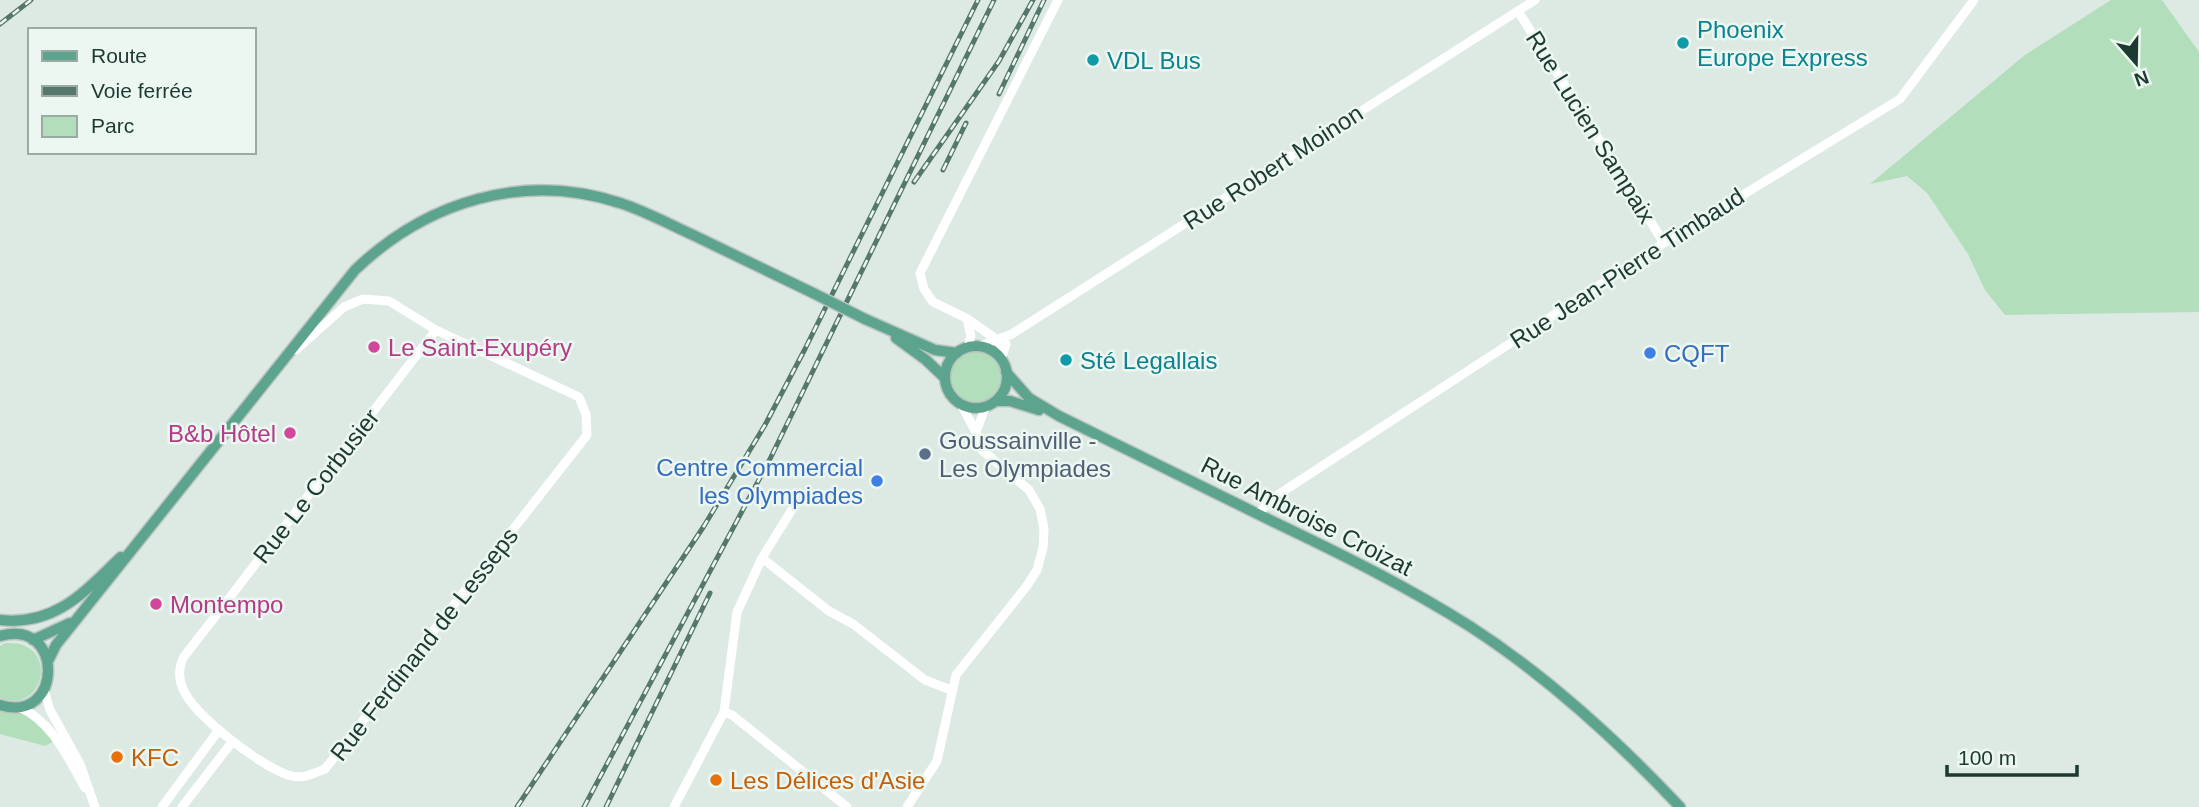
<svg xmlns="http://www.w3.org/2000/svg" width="2199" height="807" font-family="Arial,sans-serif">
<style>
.green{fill:#b2debc}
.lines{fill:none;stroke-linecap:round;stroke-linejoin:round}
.major-casing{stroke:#bbc4c1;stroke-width:13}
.minor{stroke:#fff;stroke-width:9}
.major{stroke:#5ca48e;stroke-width:10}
.rail-casing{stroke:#56776c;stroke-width:5}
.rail{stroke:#ecf7f1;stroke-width:2.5;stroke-dasharray:8;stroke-linecap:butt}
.major-bridge-casing{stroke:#bbc4c1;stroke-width:13;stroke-linecap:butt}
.major-bridge{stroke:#5ca48e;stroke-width:10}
.culture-dot{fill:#0f9aa8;stroke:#ecf7f1;stroke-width:2.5}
.hotel-dot{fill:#d1479c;stroke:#ecf7f1;stroke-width:2.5}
.shop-dot{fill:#3f7fe0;stroke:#ecf7f1;stroke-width:2.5}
.service-dot{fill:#5c6f8a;stroke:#ecf7f1;stroke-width:2.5}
.food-dot{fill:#e8710a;stroke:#ecf7f1;stroke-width:2.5}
.labels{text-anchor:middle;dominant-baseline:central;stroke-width:5;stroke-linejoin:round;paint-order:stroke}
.culture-label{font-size:24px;fill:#0d838f;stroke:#ecf7f1;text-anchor:start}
.street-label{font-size:24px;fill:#1d3a31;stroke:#ecf7f1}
.hotel-label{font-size:24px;fill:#b23c85;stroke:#ecf7f1;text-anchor:start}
.shop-label{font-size:24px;fill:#366cbe;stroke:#ecf7f1;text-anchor:start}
.service-label{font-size:24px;fill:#4e5e75;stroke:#ecf7f1;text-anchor:start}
.food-label{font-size:24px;fill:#c56008;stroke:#ecf7f1;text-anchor:start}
</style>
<rect width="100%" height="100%" fill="#dceae3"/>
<!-- green -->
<path class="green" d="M2111,0h51l37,52v260l-194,3 -20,-25 -17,-36 -41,-61 -20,-17 -37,8 155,-129z
M950 376a26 26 0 1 1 52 0a26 26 0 1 1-52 0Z
M6,643c55,-3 39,73 -6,55v-52z
M0,706l19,1 37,33 -11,6 -45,-12z"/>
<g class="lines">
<defs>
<path id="major" d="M865,319l70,31 22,3
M896,338l30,22 19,18
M945 377a31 31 0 1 1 62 0a31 31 0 1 1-62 0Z
M1006,372l23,26 30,18c71,35 143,70 215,106 67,32 134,65 197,105 77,50 146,113 209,180
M996,401h14l29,9
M0,620c56,6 84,-28 121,-63
M0,636c65,-19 63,89 0,69
M33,640l37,-17
M48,661l8,-16 299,-375c71,-68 168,-99 265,-67 25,8 49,21 73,32 40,19 80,39 120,58"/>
</defs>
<!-- major casing -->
<use href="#major" class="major-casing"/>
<!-- minor -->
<path class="minor" d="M1518,11l146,232
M967,319l4,17 -3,11
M980,346l32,-12 523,-334
M1003,348l-7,-9 -30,-21 -33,-16 -9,-13 -4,-16 138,-273
M296,350l48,-43 19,-8 26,2 47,29 143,67 7,17 1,21 -262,334c-12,5 -24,11 -37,6 -27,-9 -94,-59 -105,-86 -5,-11 -4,-20 0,-31l253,-328
M1001,359l5,-15
M976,432l10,-26
M1258,514l15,-16 391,-255 236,-144 74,-99
M762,558l67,53 24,13 72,56 26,10
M44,690l6,20 30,54 15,43
M19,707c33,14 49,51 66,81
M724,712l8,3 115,92
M162,807l56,-76
M182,807l50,-65
M674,807l50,-95 13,-100 25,-54 29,-47
M907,807l30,-46 19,-86 70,-88 11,-17 6,-22 1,-19 -4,-20 -11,-19 -47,-40 -6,-18 -15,-28"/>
<!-- major -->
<use href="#major" class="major"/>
<defs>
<path id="rail" d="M0,24l31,-24
M999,94l45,-94
M943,170l23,-47
M914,182l85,-121 34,-61
M517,807l187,-281 61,-101 40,-76 173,-349
M584,807l186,-348 224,-459
M606,807l104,-214"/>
</defs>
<!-- rail casing -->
<use href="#rail" class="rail-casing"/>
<!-- rail -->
<use href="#rail" class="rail"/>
<defs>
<path id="major-bridge" d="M813,293l52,26"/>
</defs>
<!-- major-bridge casing -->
<use href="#major-bridge" class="major-bridge-casing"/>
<!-- major-bridge -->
<use href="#major-bridge" class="major-bridge"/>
</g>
<!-- markers -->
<g class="culture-dot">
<circle cx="1683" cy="43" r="7"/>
<circle cx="1093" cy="60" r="7"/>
<circle cx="1066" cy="360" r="7"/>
</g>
<g class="hotel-dot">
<circle cx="374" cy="347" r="7"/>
<circle cx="290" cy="433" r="7"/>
<circle cx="156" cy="604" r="7"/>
</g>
<g class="shop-dot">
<circle cx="1650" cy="353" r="7"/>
<circle cx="877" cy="481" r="7"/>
</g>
<circle class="service-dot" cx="925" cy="454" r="7"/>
<g class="food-dot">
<circle cx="117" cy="757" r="7"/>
<circle cx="716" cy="780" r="7"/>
</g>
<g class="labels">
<!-- culture labels -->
<g class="culture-label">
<text x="1697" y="29">Phoenix<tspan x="1697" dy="28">Europe Express</tspan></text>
<text x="1107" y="60">VDL Bus</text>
<text x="1080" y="360">Sté Legallais</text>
</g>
<!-- street labels -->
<g class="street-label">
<text transform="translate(1591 127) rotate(58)">Rue Lucien Sampaix</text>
<text transform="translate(1273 167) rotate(-33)">Rue Robert Moinon</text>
<text transform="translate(1627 268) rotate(-33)">Rue Jean-Pierre Timbaud</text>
<text transform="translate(316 486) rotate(-52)">Rue Le Corbusier</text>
<text transform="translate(1307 516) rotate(27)">Rue Ambroise Croizat</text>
<text transform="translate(424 644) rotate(-52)">Rue Ferdinand de Lesseps</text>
</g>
<!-- hotel labels -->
<g class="hotel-label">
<text x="388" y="347">Le Saint-Exupéry</text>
<text x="276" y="433" text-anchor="end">B&amp;b Hôtel</text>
<text x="170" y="604">Montempo</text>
</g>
<!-- shop labels -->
<g class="shop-label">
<text x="1664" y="353">CQFT</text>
<text x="863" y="467" text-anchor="end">Centre Commercial<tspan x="863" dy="28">les Olympiades</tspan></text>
</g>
<!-- service labels -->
<g class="service-label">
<text x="939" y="440">Goussainville -<tspan x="939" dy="28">Les Olympiades</tspan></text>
</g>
<!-- food labels -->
<g class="food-label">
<text x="131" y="757">KFC</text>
<text x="730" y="780">Les Délices d'Asie</text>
</g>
</g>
<!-- legend -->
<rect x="28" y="28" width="228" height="126" fill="#ecf7f1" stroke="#99aba4" stroke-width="2"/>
<rect x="42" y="51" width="35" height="10" fill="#5ca48e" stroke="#99aba4" stroke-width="2"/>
<text x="91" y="63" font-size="21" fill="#1d3a31">Route</text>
<rect x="42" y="86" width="35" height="10" fill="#56776c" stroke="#99aba4" stroke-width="2"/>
<text x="91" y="98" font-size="21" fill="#1d3a31">Voie ferrée</text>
<rect x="42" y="116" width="35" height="21" fill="#b2debc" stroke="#99aba4" stroke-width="2"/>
<text x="91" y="133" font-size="21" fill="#1d3a31">Parc</text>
<!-- north arrow -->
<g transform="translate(2136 63) rotate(160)" stroke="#ecf7f1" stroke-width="5" paint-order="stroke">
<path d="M0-5L12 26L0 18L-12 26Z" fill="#1d3a31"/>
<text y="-10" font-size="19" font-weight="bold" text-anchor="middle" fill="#1d3a31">N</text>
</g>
<!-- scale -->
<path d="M1947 765v10h130v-10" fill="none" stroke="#1d3a31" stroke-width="3.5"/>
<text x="1958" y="765" font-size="21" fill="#1d3a31" stroke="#ecf7f1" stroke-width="5" paint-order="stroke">100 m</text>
</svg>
